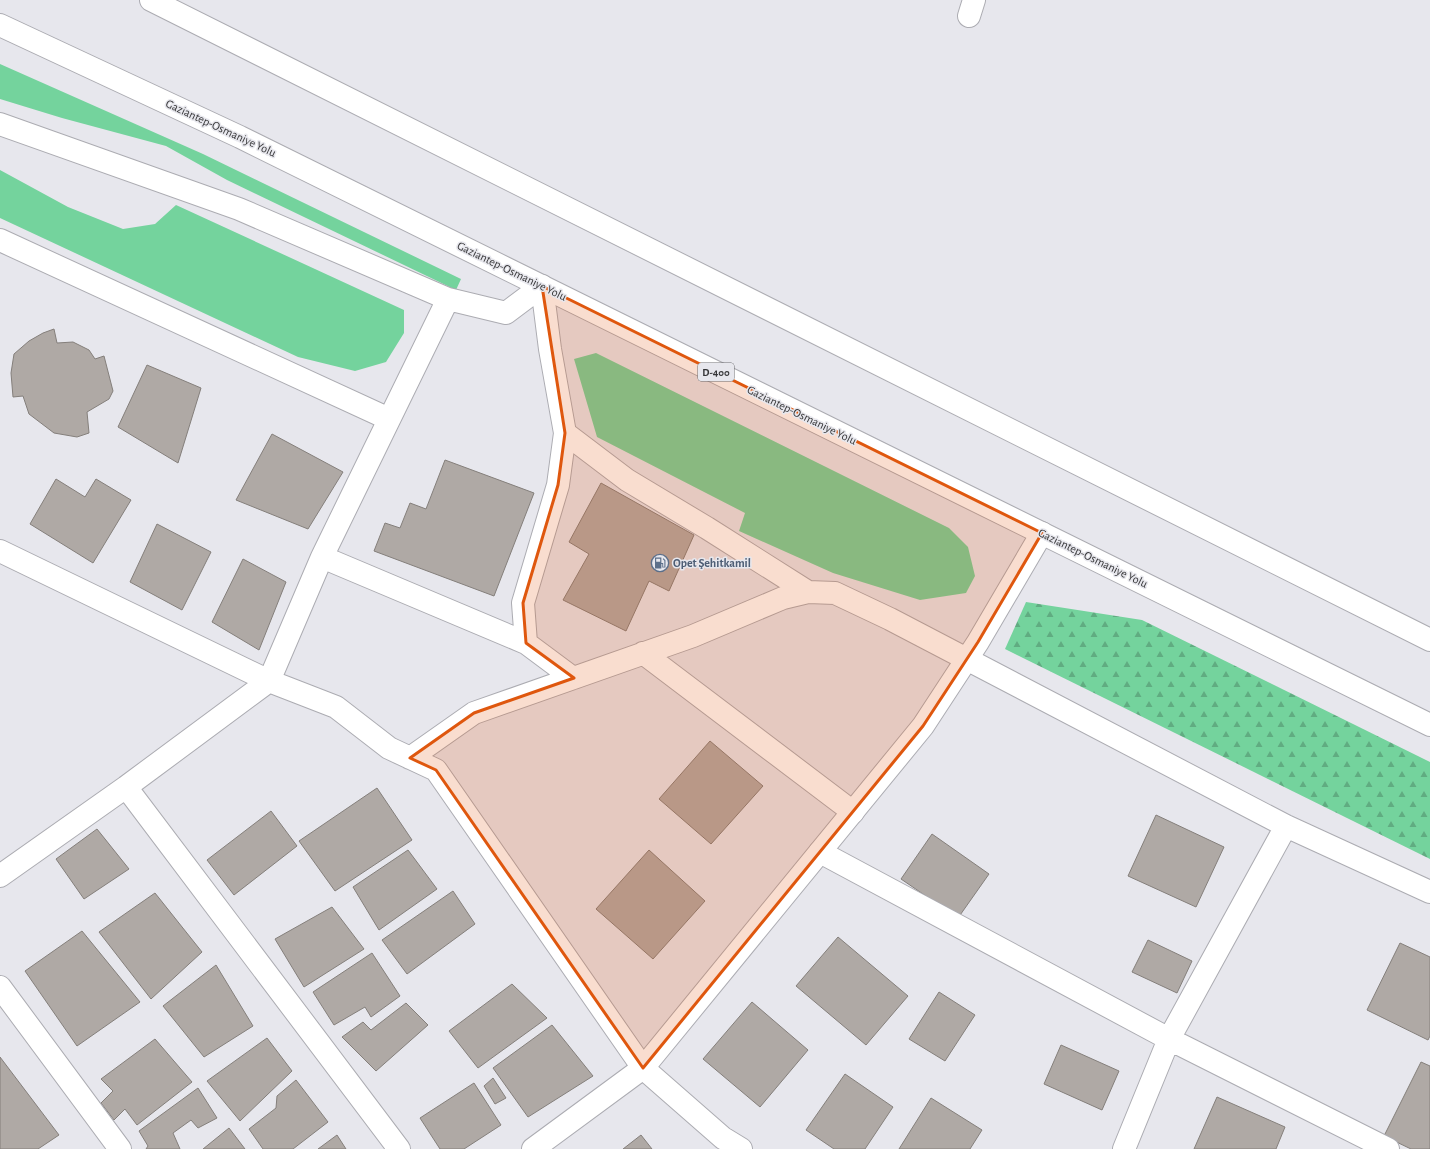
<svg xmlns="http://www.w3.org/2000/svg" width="1430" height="1149" font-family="'Alegreya Sans',sans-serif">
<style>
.green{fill:#74d39d}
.forest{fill:url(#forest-firs)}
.building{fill:#afa9a5;stroke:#847f7b}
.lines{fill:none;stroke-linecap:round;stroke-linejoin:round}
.minor-casing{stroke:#acacb2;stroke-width:24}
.major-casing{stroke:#acacb2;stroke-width:24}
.highway-casing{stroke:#acacb2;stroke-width:24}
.minor{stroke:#fff;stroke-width:22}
.major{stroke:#fff;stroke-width:22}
.highway{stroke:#fff;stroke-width:22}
.marked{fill:#df570e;fill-opacity:0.2;stroke:#df570e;stroke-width:3;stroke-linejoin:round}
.labels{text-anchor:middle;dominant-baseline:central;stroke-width:3;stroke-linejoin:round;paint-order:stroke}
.shield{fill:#e7e7ed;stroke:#6b6b6e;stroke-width:1}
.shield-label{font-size:11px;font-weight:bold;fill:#363638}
.street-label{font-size:12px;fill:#363638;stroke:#e7e7ed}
.service-label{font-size:12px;font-weight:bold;fill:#4e5e75;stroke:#e7e7ed;text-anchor:start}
</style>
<defs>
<pattern id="forest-firs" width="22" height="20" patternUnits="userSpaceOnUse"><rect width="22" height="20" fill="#74d39d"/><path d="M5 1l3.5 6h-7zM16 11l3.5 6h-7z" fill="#60ac81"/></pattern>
</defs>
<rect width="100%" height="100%" fill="#e7e7ed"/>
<!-- green -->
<path class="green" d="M0,64l203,90 258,125 -5,11 -229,-110 -61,-34 -104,-28 -62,-19z
M0,170l68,37 55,22 32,-5 21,-19 228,105v23l-18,29 -31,9 -57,-14 -298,-139z
M596,353l353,175 19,19 7,29 -9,17 -46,7 -87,-27 -94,-42 6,-18 -148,-76 -23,-78z"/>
<!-- forest -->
<path class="forest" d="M1026,602l116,18 288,142v97l-425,-210z"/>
<!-- building -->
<path class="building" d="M54,329l3,14 16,-1 16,8 6,9 9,-3 9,35 -4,8 -22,13 2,21 -12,4 -23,-4 -25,-19 -6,-18 -10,1 -2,-24 3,-19 15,-13 14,-8z
M147,365l54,23 -23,75 -60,-36z
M272,434l71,38 -35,57 -72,-29z
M445,460l89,33 -40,103 -120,-45 11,-28 15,5 10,-25 16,6z
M56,479l29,18 11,-18 35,21 -38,63 -63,-39z
M601,483l93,52 -25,56 -20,-10 -23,50 -63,-31 26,-46 -20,-12z
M157,524l54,28 -29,58 -52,-28z
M243,559l43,23 -27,68 -47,-28z
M710,741l53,45 -52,58 -52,-45z
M377,788l35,52 -77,51 -36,-50z
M271,811l26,35 -63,49 -27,-35z
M1156,815l68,32 -28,60 -68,-31z
M97,829l32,40 -45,30 -28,-40z
M932,834l57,40 -31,44 -57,-39z
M408,850l29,39 -58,41 -26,-43z
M649,850l56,51 -52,58 -57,-50z
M453,891l22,33 -68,50 -25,-34z
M155,893l47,59 -51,47 -52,-67z
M332,907l32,42 -60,38 -29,-48z
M82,931l58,71 -63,44 -52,-75z
M838,937l70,59 -42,49 -70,-59z
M1148,940l44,21 -15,32 -45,-21z
M1400,943l30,14v79l-2,4 -61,-30z
M372,953l28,43 -29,21 -6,-10 -31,18 -21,-33z
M216,965l37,61 -49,31 -41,-51z
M512,984l35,34 -69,50 -29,-37z
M939,992l36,23 -30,46 -36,-22z
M752,1002l56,48 -48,57 -57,-48z
M406,1003l22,22 -52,46 -34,-34 21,-15 8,8z
M552,1025l41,51 -65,41 -35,-49z
M267,1038l25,33 -52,50 -33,-40z
M155,1039l37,43 -55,43 -12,-16 -11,11 -13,-17 12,-12 -12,-12z
M1061,1045l58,26 -17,39 -58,-26z
M0,1057l59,78 -21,14h-38z
M1421,1062l9,4v83h-19l-27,-13z
M845,1074l48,33 -28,42h-31l-28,-19z
M493,1078l13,20 -11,6 -11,-18z
M296,1080l32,42 -35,27h-30l-14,-20 27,-21 1,-12z
M474,1083l27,42 -37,24h-24l-20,-31z
M198,1088l19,30 -19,10 -7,-8 -18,13 7,16h-34l2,-3 -9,-15z
M1217,1097l68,30 -9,22h-82z
M931,1098l51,32 -12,19h-71z
M229,1128l16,21h-42z
M337,1135l9,14h-28z
M641,1135l11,14h-29z"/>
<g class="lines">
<defs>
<path id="minor" d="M969,16l5,-16
M0,124l239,85 209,90 58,14 36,-27 8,63 15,84 62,47 80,48 101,64
M0,240l389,179
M0,551l269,130 67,26 53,41 47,22 207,298 80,70 18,11
M322,557l204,86 47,35
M526,643l-3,-40 35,-118 7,-52
M643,653l210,159
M410,758l64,-45 219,-77 90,-38 25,-6 27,1 55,26 396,207 144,66
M126,787l273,362
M820,852l349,187 219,110
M0,876l126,-89 143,-106 53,-124 126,-258
M0,987l120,162
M1124,1149l45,-110 117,-213"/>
<path id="major" d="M533,1149l110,-81 280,-342 55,-84 64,-109"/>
<path id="highway" d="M151,0l1279,640
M0,25l240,112 1190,588"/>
</defs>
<!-- minor casing -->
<use href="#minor" class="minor-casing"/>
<!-- major casing -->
<use href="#major" class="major-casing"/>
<!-- highway casing -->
<use href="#highway" class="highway-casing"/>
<!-- minor -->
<use href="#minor" class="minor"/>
<!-- major -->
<use href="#major" class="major"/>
<!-- highway -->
<use href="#highway" class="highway"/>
</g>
<!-- marked area -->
<path class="marked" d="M542,286l500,247 -64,109 -55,84 -280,342 -207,-298 -26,-12 64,-45 100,-35 -48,-35 -3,-40 35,-118 7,-52z"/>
<!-- icons -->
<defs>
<symbol id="fuel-ring" viewBox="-11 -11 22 22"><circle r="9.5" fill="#e7e7ed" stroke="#5c6f8a" stroke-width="1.5"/><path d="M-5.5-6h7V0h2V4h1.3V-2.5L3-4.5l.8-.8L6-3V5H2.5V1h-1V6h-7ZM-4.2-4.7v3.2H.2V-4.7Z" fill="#5c6f8a"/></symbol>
</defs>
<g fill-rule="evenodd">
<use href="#fuel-ring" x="650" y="553" width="20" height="20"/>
</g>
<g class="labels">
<!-- shield labels -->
<rect class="shield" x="698" y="363" width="36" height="18" rx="3"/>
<g class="shield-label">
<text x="716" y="372">D-400</text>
</g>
<!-- street labels -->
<g class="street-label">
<text transform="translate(221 128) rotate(25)">Gaziantep-Osmaniye Yolu</text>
<text transform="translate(512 271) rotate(26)">Gaziantep-Osmaniye Yolu</text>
<text transform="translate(802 415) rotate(26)">Gaziantep-Osmaniye Yolu</text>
<text transform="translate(1093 558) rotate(26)">Gaziantep-Osmaniye Yolu</text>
</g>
<!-- service labels -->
<g class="service-label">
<text x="673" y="563">Opet Şehitkamil</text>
</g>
</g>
</svg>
